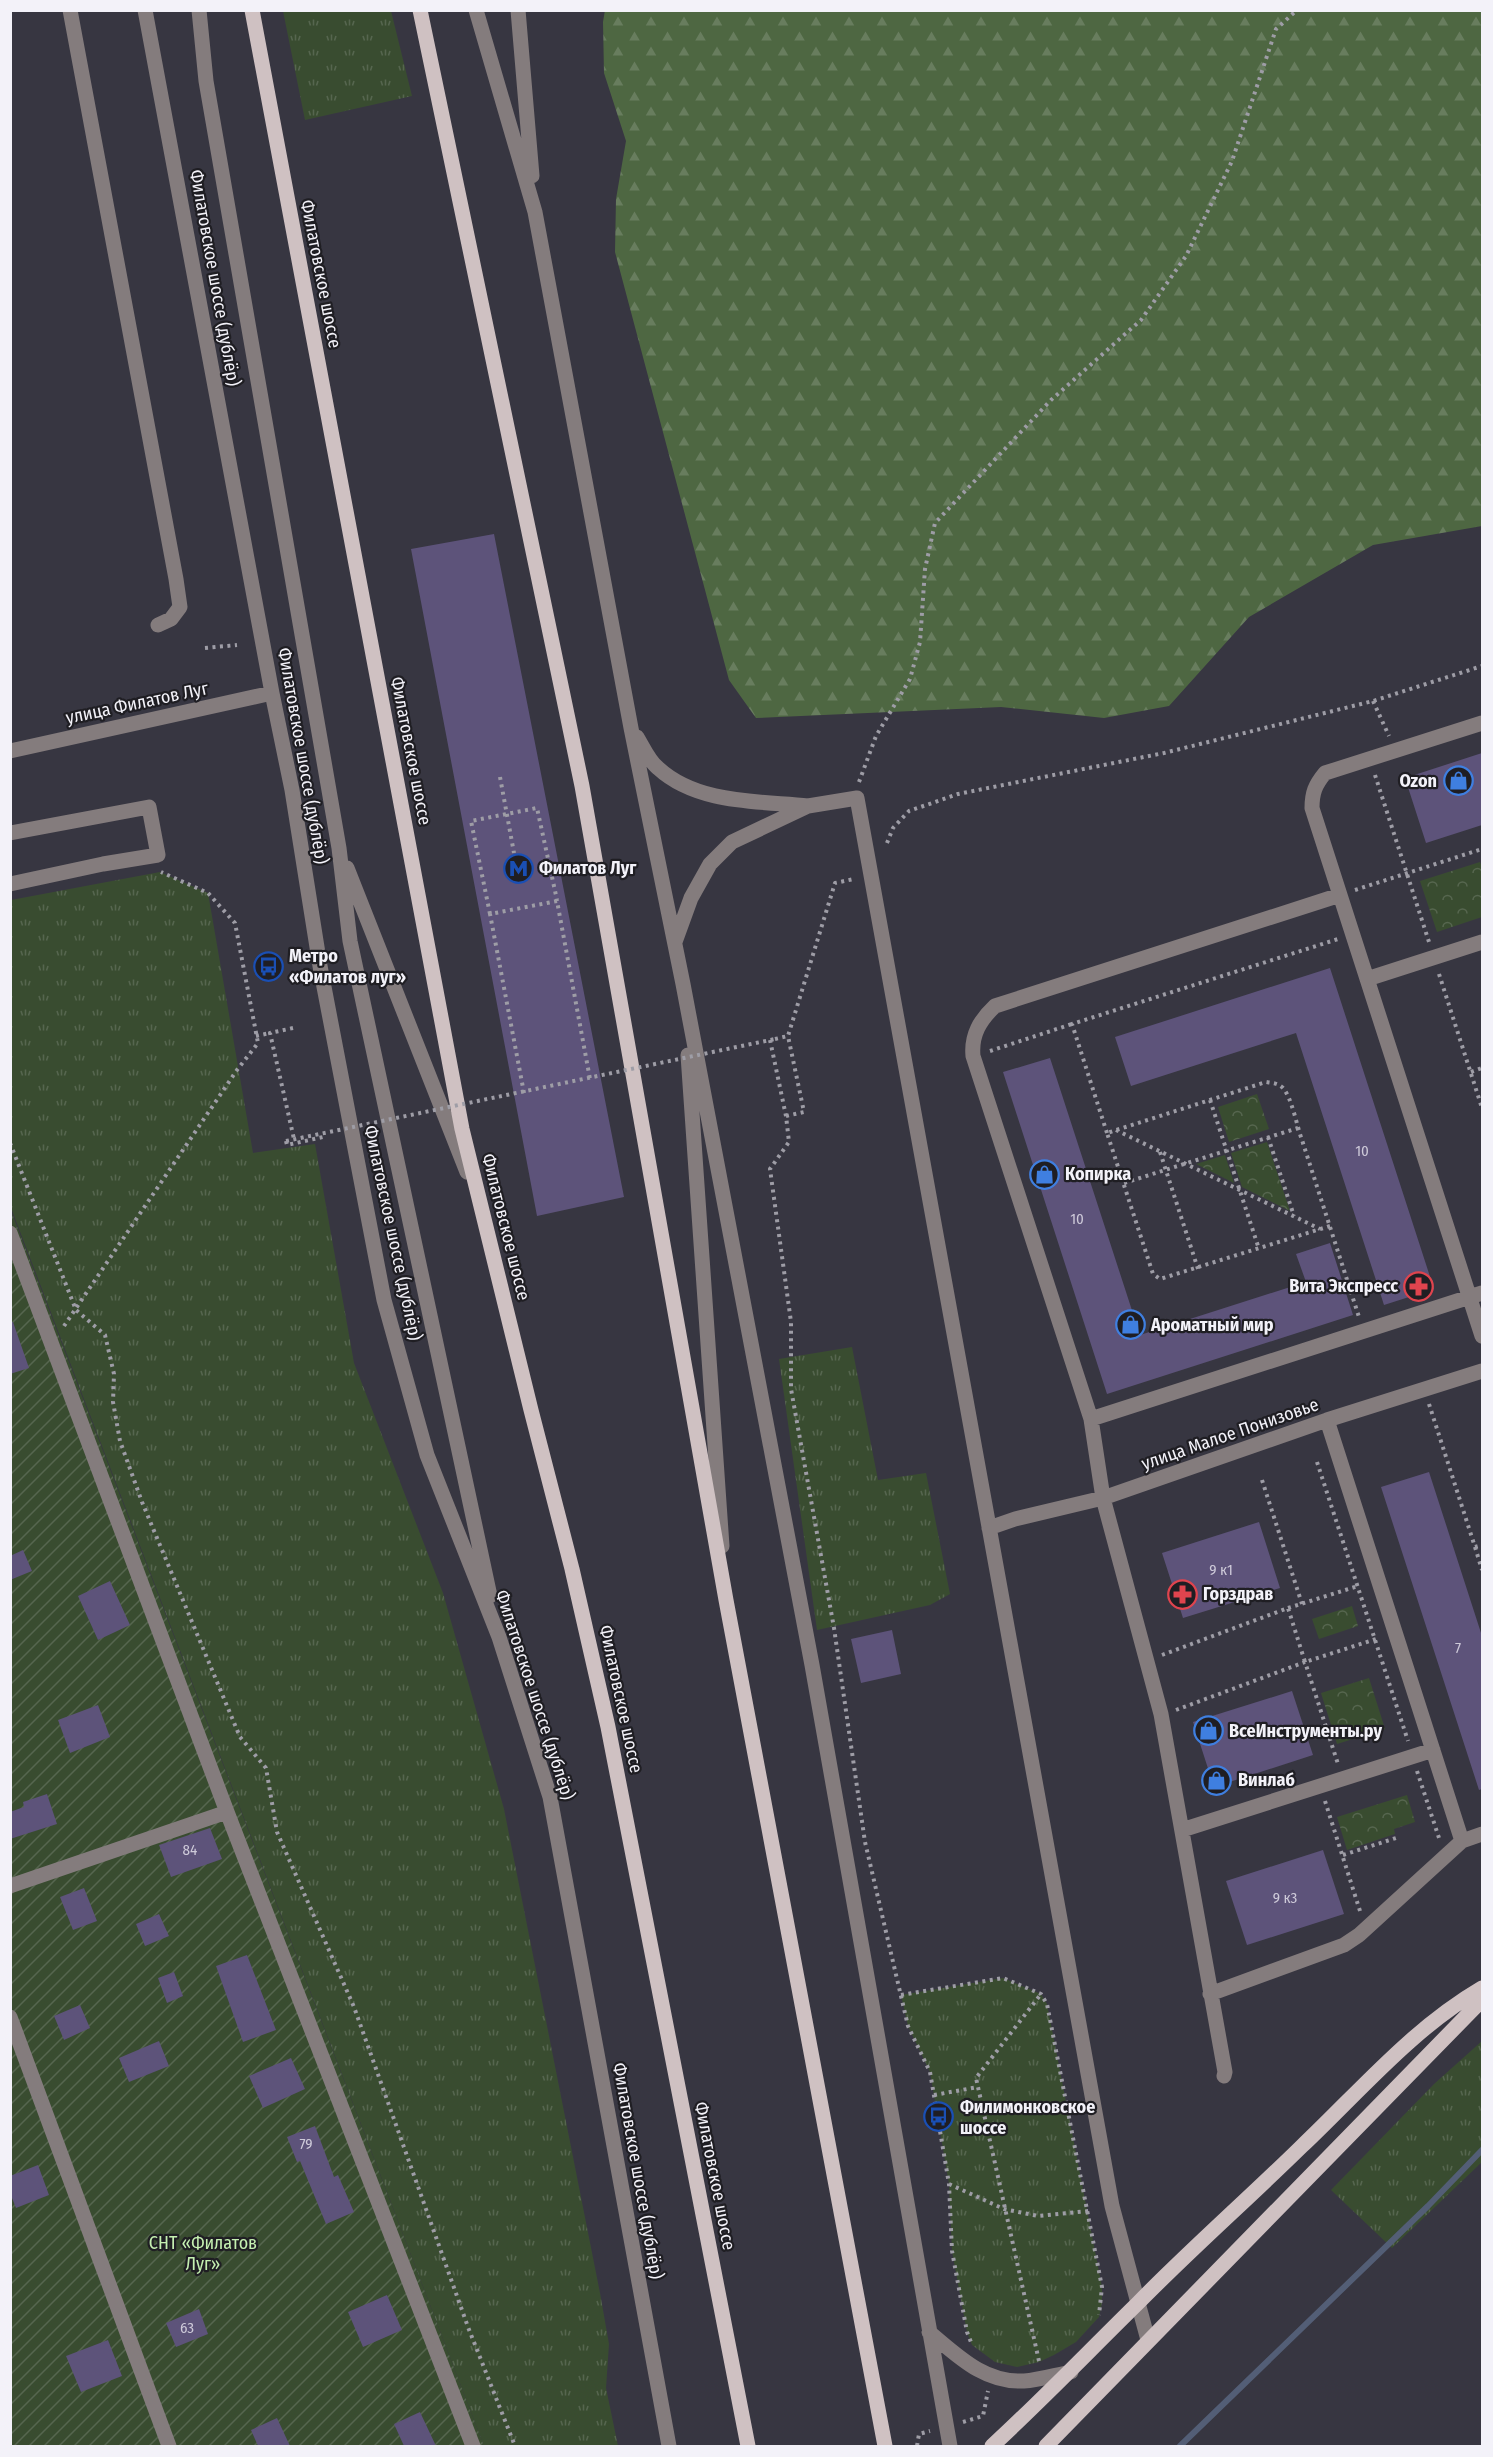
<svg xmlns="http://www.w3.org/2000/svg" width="1493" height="2457" font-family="'Fira Sans Condensed',sans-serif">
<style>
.grass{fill:url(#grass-tufts)}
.forest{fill:url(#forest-firs)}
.park{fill:url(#park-crowns)}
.garden{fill:url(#garden-furrows)}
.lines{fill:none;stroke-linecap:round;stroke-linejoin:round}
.stream{stroke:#535e76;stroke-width:6}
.building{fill:#5d537a}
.path{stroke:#9e9da6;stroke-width:4;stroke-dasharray:3 4.5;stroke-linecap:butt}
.minor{stroke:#847c7d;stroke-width:15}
.major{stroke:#cfc1c2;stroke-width:15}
.path-bridge{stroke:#9e9da6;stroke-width:4;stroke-dasharray:3 4.5;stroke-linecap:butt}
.labels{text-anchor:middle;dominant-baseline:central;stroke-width:4.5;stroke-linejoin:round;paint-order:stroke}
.number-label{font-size:15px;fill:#cecad9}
.street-label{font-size:18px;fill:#f3f2f9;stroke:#1f1e23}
.poi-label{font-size:18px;font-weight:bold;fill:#f3f2f9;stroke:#1f1e23;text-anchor:start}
.park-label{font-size:18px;fill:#c5f0b1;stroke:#1f1e23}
</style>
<defs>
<pattern id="grass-tufts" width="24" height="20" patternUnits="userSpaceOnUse" patternTransform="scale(1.5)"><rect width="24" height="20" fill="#394c30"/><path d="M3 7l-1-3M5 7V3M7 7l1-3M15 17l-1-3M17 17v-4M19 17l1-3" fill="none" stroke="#56664f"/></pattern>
<pattern id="forest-firs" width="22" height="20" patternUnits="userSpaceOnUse" patternTransform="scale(1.5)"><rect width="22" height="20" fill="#4e6742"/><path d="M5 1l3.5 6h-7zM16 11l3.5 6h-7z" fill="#687d5e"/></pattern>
<pattern id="park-crowns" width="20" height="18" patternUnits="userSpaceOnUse" patternTransform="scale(1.5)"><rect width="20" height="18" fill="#394c30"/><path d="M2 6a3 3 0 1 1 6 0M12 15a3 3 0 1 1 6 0" fill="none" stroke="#56664f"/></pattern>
<pattern id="garden-furrows" width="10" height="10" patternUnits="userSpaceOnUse" patternTransform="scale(1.5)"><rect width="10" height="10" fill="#394c30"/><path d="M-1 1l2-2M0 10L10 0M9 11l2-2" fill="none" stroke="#56664f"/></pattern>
</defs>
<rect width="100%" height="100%" fill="#373641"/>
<!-- grass -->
<path class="grass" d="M283,11h108l21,85 -107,24z
M160,872l48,21 45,260 62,-9 39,219 89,230 61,216 96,484 9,51 -3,44 12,58h-134l-473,-1238v-308z
M852,1347l26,133 48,-7 24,121 -20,11 -113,25 -38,-271z
M1003,1978l38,16 6,10 55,283v16l-3,14 -23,25 -22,13 -15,7 -22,5 -22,-5 -23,-17 -5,-13 -15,-81 -3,-67 -19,-112 -22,-46 -7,-31z
M1482,2041v121l-90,86 -61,-58 103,-106z"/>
<!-- forest -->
<path class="forest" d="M605,10l877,1v515l-109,19 -124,72 -80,89 -65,12 -103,-11 -245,11 -27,-38 -114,-428 1,-53 10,-58 -22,-68 -1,-51z"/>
<!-- park -->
<path class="park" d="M1480,862l2,6v49l-45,15 -17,-51z
M1257,1094l12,35 -40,13 -11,-35z
M1267,1142l23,69 -48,-24 -11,-34z
M1225,1155l9,28 -38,-19z
M1352,1606l6,20 -39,13 -7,-20z
M1369,1678l16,51 -48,15 -16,-51z
M1407,1795l8,27 -21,7 1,5 -48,16 -10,-33z"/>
<!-- garden -->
<path class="garden" d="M10,1208l474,1238h-473z"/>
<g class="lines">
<!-- stream -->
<path class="stream" d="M1180,2446l248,-240 54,-56"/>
</g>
<!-- building -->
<path class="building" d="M494,534l130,663 -87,19 -126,-667z
M1482,753v72l-56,18 -21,-65z
M1330,968l104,321 -50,16 -88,-272 -165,53 -16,-49z
M1050,1058l90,277 166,-53 -10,-28 34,-11 23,72 -246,79 -104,-322z
M10,1322h3l16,46 -19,6z
M1429,1472l53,164v153l-3,1 -98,-303z
M1259,1522l21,66 -97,30 -21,-65z
M23,1550l9,21 -22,9v-24z
M110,1581l20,44 -32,15 -20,-44z
M892,1630l9,44 -40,9 -10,-44z
M1292,1691l21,64 -99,32 -21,-65z
M98,1705l12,32 -40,16 -12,-33z
M47,1794l10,30 -47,15v-27l14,-5 -1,-5z
M210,1828l12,31 -51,18 -12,-32z
M1323,1850l21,64 -97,31 -21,-64z
M84,1888l13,33 -24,9 -13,-33z
M159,1914l10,22 -24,10 -9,-22z
M247,1955l29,75 -33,12 -27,-76z
M174,1972l9,24 -16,7 -9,-25z
M80,2005l10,23 -26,12 -10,-24z
M159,2041l10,25 -40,16 -10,-24z
M291,2058l14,31 -42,19 -14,-32z
M315,2126l19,51 4,-2 16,37 -28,12 -26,-63 -3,1 -10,-25z
M38,2165l11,30 -33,13 -6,-15v-17z
M387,2295l15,35 -39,17 -15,-35z
M199,2309l9,25 -32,13 -10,-24z
M108,2340l14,36 -41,16 -15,-36z
M420,2412l16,34h-32l-10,-22z
M277,2418l13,28h-32l-7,-16z"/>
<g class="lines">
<!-- path -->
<path class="path" d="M205,648l32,-3
M1373,701l16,35
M1375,775l54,167
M500,777l14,76
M859,782l17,-46 34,-57 10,-37 5,-73 10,-46 116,-123 90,-80 45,-64 46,-95 44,-132 21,-19
M887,843l6,-15 16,-17 49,-17 206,-41 209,-52 109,-35
M1355,890l127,-41
M1439,974l43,134
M293,1028l-23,5 24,106
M256,1036l14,-3
M775,1039l13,-3
M770,1040l16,76 3,26 -19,27 21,153v67l43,239 31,214 43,184 22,46 19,112 3,67 15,81 4,10
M990,1051l82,-27
M1471,1072l11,-4
M1210,1100l49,149
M786,1116l18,-4 -16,-76 47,-153 19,-4
M1116,1130l204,99
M1107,1133l-35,-109 266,-85
M1268,1137l26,79
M286,1141l1,4 36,-8
M10,1143l66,167 29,25 9,39 -1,28 7,39 22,61 98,235 26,31 11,64 77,175 114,320 47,119
M1160,1152l38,117
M1124,1183l174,-55
M1330,1226l-170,53 -7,-5 -46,-141 159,-51c6,1 12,1 17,6 9,10 14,39 19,52 19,59 38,118 57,177
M64,1326l173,-256 21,-27 -23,-120 -27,-30 -47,-21
M1429,1404l46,143 7,-2
M1317,1462l91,279
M1262,1480l40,124
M1475,1547l7,23
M1288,1608l70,-22
M1162,1655l126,-47 17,54 71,-23
M1176,1710l129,-48 33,102
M1417,1771l22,67
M1325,1801l35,110
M1343,1855l53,-17
M901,1995l102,-17 38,16 6,10 55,283 -3,28
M934,2095l44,-8
M949,2184l55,25 34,7 51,-5
M1039,2361l-63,-283 65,-84
M963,2422l20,-6 5,-25
M917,2446l2,-12 11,-3"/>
<!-- minor -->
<path class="minor" d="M70,10l106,569 4,28 -9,12 -13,6
M145,10l127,683 20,97 28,176 64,334 43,155 72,182 51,160 119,649
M199,10l7,71 133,767 11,93 140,655
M476,10l59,202 96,516 52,256 129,681 138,781
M518,10l14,166
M1482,723l-157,50c-10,12 -13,20 -13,35l170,528
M637,737c6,10 12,24 21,31 39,36 100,33 150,38
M10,751l262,-58
M10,833l139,-26 9,48 -55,9 -93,20
M347,868l120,304
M675,942l16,-44 19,-34 22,-22 76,-36 49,-8 255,1408 36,134
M1367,979l115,-37
M688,1055l34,491
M10,1233l217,579 246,634
M1091,1419l391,-126
M1327,1420l135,421
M989,1528l26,-9 88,-21 224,-78 155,-49
M1182,1830l251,-80
M10,1886l217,-74
M1210,1994l134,-49 15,-10 103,-94 20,-7
M10,2017l159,429
M1224,2076l1,-4 -64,-358 -58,-216 -12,-79 -118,-363c-2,-21 7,-36 22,-50l345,-111
M929,2332c29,24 55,51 95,49 15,-1 31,-6 47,-9"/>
<!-- major -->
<path class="major" d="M252,10l210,1119 69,281 41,159 36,158 140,719
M420,10l162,776 144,814 159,846
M992,2446c50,-46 97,-95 146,-143 53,-54 110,-104 164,-157 58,-55 110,-117 180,-158
M1046,2446l436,-446"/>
<!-- path-bridge -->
<path class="path-bridge" d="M490,914l-19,-93 66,-13 20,92
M524,1093l-34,-179 67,-13 33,178
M286,1141l489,-102"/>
</g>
<!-- icons -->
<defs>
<symbol id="shop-ring" viewBox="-11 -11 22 22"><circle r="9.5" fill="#1f1e23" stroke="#3f7fe0" stroke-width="1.5"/><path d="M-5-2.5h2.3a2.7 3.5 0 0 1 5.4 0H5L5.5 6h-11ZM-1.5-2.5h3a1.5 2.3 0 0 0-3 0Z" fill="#3f7fe0"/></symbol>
<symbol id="metro-ring" viewBox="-11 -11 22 22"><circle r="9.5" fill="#1f1e23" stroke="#1a4fb4" stroke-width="1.5"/><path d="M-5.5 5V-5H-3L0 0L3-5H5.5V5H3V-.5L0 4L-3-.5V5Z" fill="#1a4fb4"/></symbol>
<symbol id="bus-ring" viewBox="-11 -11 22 22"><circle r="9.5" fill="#1f1e23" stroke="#1a4fb4" stroke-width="1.5"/><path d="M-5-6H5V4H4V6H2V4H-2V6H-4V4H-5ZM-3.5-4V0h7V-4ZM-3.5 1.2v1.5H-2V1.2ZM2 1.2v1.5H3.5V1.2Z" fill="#1a4fb4"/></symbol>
<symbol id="pharmacy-ring" viewBox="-11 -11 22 22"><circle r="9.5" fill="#1f1e23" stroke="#e0444e" stroke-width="1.5"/><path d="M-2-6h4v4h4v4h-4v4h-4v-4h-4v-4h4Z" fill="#e0444e"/></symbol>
</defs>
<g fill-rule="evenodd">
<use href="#shop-ring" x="1442" y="764" width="33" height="33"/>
<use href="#metro-ring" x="502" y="852" width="33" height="33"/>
<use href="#bus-ring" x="252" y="950" width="33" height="33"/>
<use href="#shop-ring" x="1028" y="1158" width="33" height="33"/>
<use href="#pharmacy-ring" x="1402" y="1270" width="33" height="33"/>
<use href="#shop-ring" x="1114" y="1308" width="33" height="33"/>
<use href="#pharmacy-ring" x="1166" y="1578" width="33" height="33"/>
<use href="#shop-ring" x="1192" y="1714" width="33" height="33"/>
<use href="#shop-ring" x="1200" y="1764" width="33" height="33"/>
<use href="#bus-ring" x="922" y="2100" width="33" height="33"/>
</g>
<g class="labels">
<!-- number labels -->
<g class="number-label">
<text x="1362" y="1151">10</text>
<text x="1077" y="1219">10</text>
<text x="1221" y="1570">9 к1</text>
<text x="1458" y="1648">7</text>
<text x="190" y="1850">84</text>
<text x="1285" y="1898">9 к3</text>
<text x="306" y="2144">79</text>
<text x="187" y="2328">63</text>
</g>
<!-- street labels -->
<g class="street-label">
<text transform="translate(321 274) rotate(79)">Филатовское шоссе</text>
<text transform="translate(215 278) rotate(80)">Филатовское шоссе (дублёр)</text>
<text transform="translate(137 703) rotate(-12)">улица Филатов Луг</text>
<text transform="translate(411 751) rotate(79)">Филатовское шоссе</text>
<text transform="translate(303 756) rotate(80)">Филатовское шоссе (дублёр)</text>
<text transform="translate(506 1227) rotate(76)">Филатовское шоссе</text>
<text transform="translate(393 1233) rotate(78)">Филатовское шоссе (дублёр)</text>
<text transform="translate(1230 1434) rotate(-19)">улица Малое Понизовье</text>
<text transform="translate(535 1695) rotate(72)">Филатовское шоссе (дублёр)</text>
<text transform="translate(621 1699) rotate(78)">Филатовское шоссе</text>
<text transform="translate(638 2171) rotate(80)">Филатовское шоссе (дублёр)</text>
<text transform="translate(715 2176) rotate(79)">Филатовское шоссе</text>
</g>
<!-- poi labels -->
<g class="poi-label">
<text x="1437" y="781" text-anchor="end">Ozon</text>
<text x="539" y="868">Филатов Луг</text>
<text x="289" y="956">Метро<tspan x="289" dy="21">«Филатов луг»</tspan></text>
<text x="1065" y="1174">Копирка</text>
<text x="1398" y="1286" text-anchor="end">Вита Экспресс</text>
<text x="1151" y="1325">Ароматный мир</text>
<text x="1203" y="1594">Горздрав</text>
<text x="1229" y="1731">ВсеИнструменты.ру</text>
<text x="1238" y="1780">Винлаб</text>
<text x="960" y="2107">Филимонковское<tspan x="960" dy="21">шоссе</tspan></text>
</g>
<!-- park labels -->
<g class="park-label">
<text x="203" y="2243">СНТ «Филатов<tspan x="203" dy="21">Луг»</tspan></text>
</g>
</g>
<!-- border -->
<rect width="1493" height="2457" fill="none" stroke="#f3f2f9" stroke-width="24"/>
</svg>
